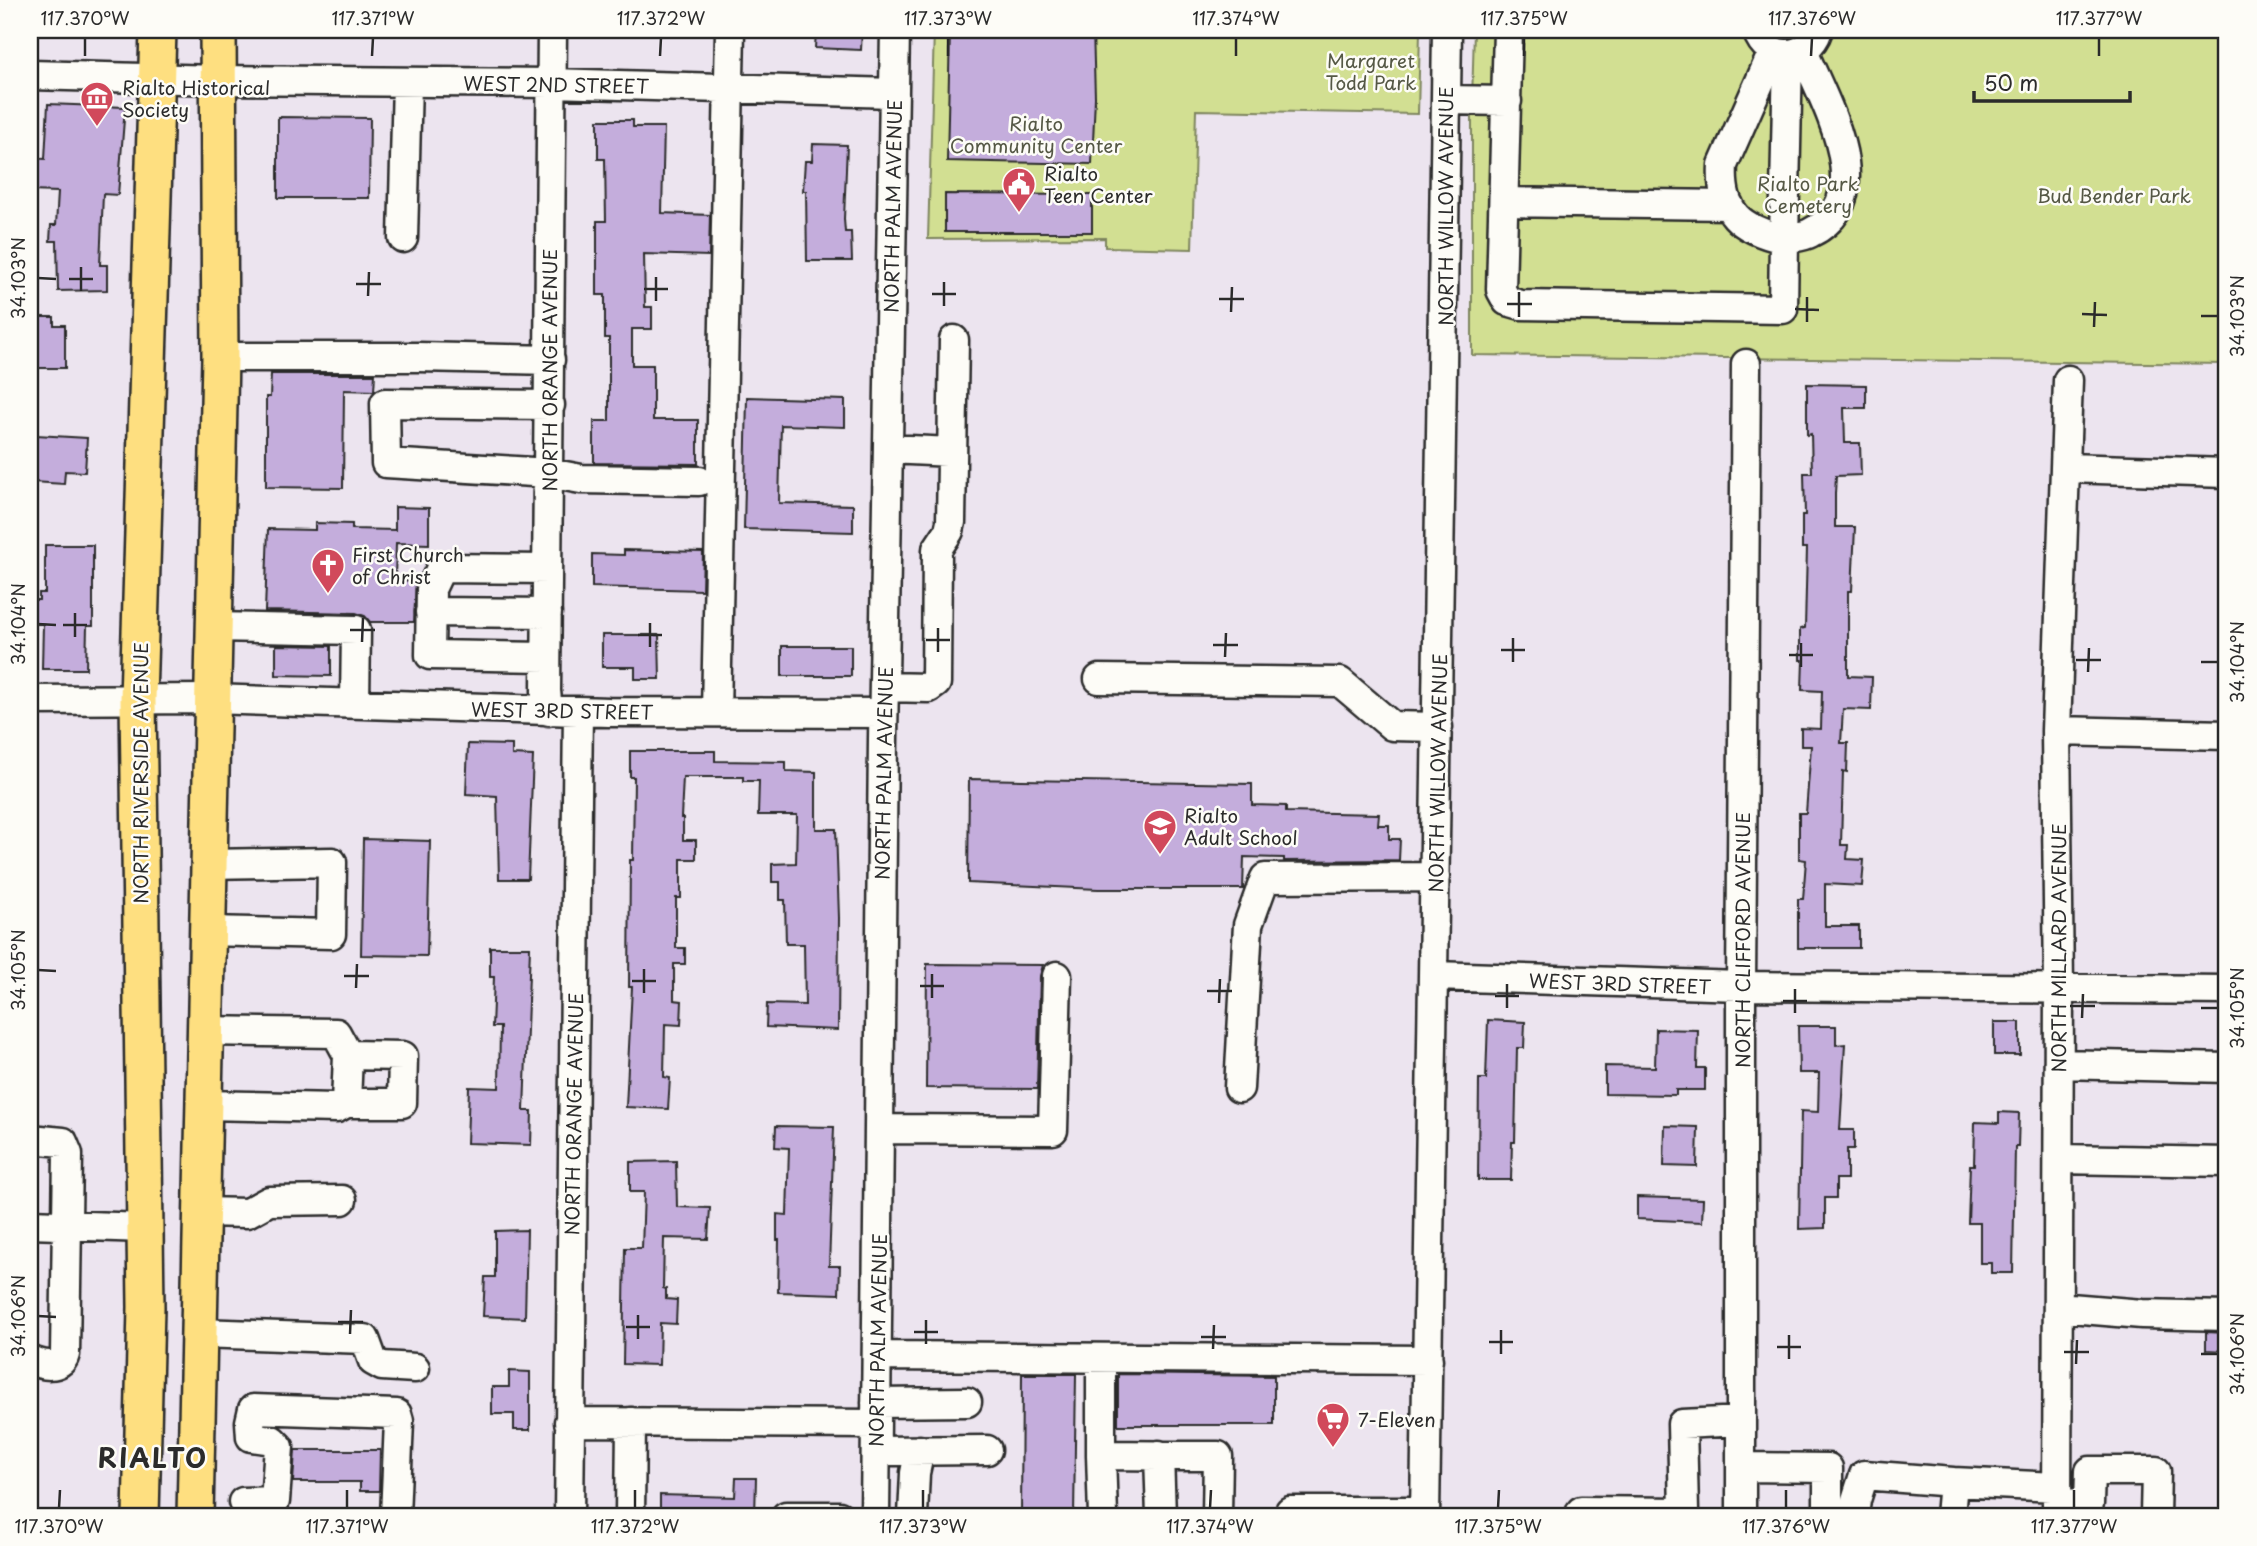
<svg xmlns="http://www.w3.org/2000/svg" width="2257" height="1546" font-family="'Playpen Sans',sans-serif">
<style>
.green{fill:#d2df92;stroke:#7e855e;stroke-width:2}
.building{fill:#c4addc;stroke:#2b2b2b;stroke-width:2}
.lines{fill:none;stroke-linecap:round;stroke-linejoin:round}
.minor-casing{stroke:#2b2b2b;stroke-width:33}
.major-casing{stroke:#2b2b2b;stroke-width:40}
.minor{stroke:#fdfcf7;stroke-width:28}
.major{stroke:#fedf80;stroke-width:35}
.ticks{fill:none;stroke:#2b2b2b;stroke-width:2.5}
.labels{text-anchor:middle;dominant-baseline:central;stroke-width:5;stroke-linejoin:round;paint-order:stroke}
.park-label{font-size:19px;fill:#555845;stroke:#fdfcf7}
.street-label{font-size:19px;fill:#2b2b2b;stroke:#fdfcf7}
.poi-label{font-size:19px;fill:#2b2b2b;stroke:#fdfcf7;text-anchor:start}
.district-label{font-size:26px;font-weight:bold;letter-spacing:2px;fill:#2b2b2b;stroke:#fdfcf7}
.neatline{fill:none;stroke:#2b2b2b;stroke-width:2.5}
.ticks-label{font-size:18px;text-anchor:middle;fill:#2b2b2b}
</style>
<rect width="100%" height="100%" fill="#ece4ef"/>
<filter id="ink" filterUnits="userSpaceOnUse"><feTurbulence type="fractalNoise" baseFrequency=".0143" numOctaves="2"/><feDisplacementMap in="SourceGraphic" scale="14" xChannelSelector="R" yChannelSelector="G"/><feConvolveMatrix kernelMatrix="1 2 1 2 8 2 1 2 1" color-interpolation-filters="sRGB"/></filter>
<g filter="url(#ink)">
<!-- green -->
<path class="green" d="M934,30h486l-2,84 -222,-4 -4,139 -87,-2v-9l-177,1z
M1474,30h753v334l-755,-9v-253z"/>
<!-- building -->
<path class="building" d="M816,30h46l-1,20 -46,-2z
M950,30h143l2,67 -3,67 -145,-3z
M48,104l77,3 -7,88 -15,-1 -3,71h7v25l-49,1 -1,-50h-7l1,-16h5l2,-33 -28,-1v-33l15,1z
M278,117l92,1 -1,80h-91z
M598,120h35v7h31l-2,86 48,2 -1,41 -65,-2 1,53h7v22h-20v36h21v55h45v44l-104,-1v-42h15v-83h-4v-43h-8v-74h9l-1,-62h-7z
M813,144l34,1 -3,74 1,13h6l1,29h-45l-1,-70h-3l2,-30h7z
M945,194l147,1v37h-147z
M30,317h24v8h11v43h-35z
M271,374h104l-1,17 -30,-1 -1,98 -77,-1v-90h4z
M1807,384l59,1v23h-22l1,35h15l1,32 -25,1 -1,18v33h20l-3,64h-4v85l24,1 -1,33 -28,-1 -2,34h7l-1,29 -4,-1 -2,74h7l-1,14 17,1 -2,26 -37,-2v42h34v22h-61v-49h5l3,-39 -7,-1v-46h7l5,-67h-10v-18l20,1 1,-38 -20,-1 1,-30h-3v-31l5,-1 2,-80h-5v-33h3l-1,-42h8l-1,-39 -4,1z
M747,397l98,3v27l-64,-2 -2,78 74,2v27l-109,-3z
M36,435l51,3 -2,34 -20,-1 -1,13 -31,-2z
M395,507l34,1v36l-33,-1 -1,37 21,1 -2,41h-44l-5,-6 -9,-3 -91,-2 3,-82 47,1v-7l37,1v5l43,1z
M45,545h48v81h-6l-1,43h-44l1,-45h-13v-24h9v-7h6z
M624,550l79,2 -1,38 -110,-3v-33l32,1z
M602,635h57l1,44h-25v-12h-33z
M276,645l55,1v30l-55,-1z
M782,646h69v30h-69z
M468,744l44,1v10l21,1 -5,123h-29l-2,-83 -31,-2z
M630,751h85v10l71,1v9l30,1v57h20l3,89 -1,112 -72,-3 1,-23 38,1 -1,-61h-18l-1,-44h-5v-18h-8v-18l24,-1 1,-48h-39l1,-34h-16v-4h-60l-2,41h2v22h13v19h-15v39h-5v50h9v16h-11v36l8,1 -1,24 -16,-1 -1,53 6,1 -2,31 -42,-2 6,-120h-3l1,-127h3l1,-83h-4z
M969,779l283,5v21l34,1v6l93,2 -1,11h11v14h11l-1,21 -115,1v-3l-40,-1 -1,32h-145l-130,-6z
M363,839l67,2 -3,115 -66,-1z
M490,947h40l-6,164h8l-1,34 -64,-2 2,-56 30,1 1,-61h-8l2,-50h-4z
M927,964l116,1 -3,11 -3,113 -111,-1z
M1488,1020l37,2 -1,26h-7l-2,94h-3l-1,38h-33l1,-101h7z
M1994,1022h26v33h-26z
M1798,1026h38v19l9,-1 -5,86h14v19h-7v30h-11v19h-11v30l-26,1 2,-118 17,1 1,-39h-20z
M1656,1029l42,1 -1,38h8v22h-29v5l-71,-1v-28l50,1z
M1999,1112l20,1 -1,34h-3l-2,126h-22v-10h-11v-40h-12l2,-58h4l1,-43 24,1z
M776,1126l58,1 -5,139h11l-1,28 -61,-2 1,-52h-2v-26l10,1 2,-67 -14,-1z
M1665,1126l33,1 -1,40 -33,-1z
M676,1161l1,46 33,1 -2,31 -44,-1 -1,50 3,1v10l11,1 -1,24 -16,-1 -1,42 -36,-1 2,-116h17l2,-56h-14v-30z
M1637,1197l66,2 -1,23 -65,-3z
M527,1230l-2,88 -42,-2 2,-39h10v-46z
M2206,1332l21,1v18l-21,-1z
M509,1371l21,1v58h-16v-16h-22v-27h17z
M1022,1374h54l-2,142h-53z
M1118,1374l156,2v49h-156z
M295,1450h85l-1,41h-19v-9h-67z
M736,1478h20l-1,38h-95v-21l75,2z"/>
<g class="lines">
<defs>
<path id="minor" d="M1508,30l-7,260 6,11 14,4 262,4 1,-70c8,-2 19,-2 26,-6 72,-35 14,-131 -7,-182
M1757,30c10,33 51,31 61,0
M1773,52l-50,113c-3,48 17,64 61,74l4,-184
M30,75l188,5 333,3 343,10
M1446,100l61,1
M1504,202l225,3
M403,238l4,-156
M220,357h198l132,3
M550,405l-165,-2 1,60 163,10 32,6 118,2
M888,449l64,3
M2066,468l161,5
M430,612l117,1
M213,627l143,3 -1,73
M546,657l-116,-2 1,-66 10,-21 106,1
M1099,679l241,3 52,44 46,1
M884,687l45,1 7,-5 1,-134 12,-18 2,-9 3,-182
M30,700l181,-1 398,13 274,1
M548,711l-2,-20 6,-661
M716,712l14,-682
M2056,731l171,4
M207,931l124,3 1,-72 -124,2
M1434,976l307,10 486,4
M2059,1064l168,4
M1239,1088l9,-163 17,-47 170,-1
M346,1103h56l1,-47 -55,-1
M203,1105l134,3 9,-5 2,-48 -12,-22 -132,-2
M879,1129l174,1 4,-154
M30,1139l33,3 5,12 -3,200c-4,16 -24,11 -35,6
M2059,1159l168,3
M201,1212l46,1 22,-12 73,-1
M30,1224l115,4
M2058,1307l84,7 85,2
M199,1333l166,6 8,22 9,5 33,2
M877,1356l551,4
M1101,1358v97
M876,1403l91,-1
M569,1422l307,2
M876,1451l111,-1
M1159,1455l2,61
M1741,1467l87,1v48
M243,1502l32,-1 4,-54 -7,-7 -21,-3 -1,-15 3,-13 144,5 2,7 -4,95
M2057,1503l32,1 1,-33h66l-1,45
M569,1516l9,-805
M630,1516l1,-94
M786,1516h53
M875,1516l8,-777 12,-709
M913,1516l2,-43 5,-23
M1103,1516l-2,-61 117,1 -1,60
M1290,1516v-5h135
M1425,1516l22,-1486
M1580,1516l1,-5 103,1 -2,-88 59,-3
M1741,1516v-530l5,-622
M1854,1516l2,-16 8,-25 89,7
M1950,1516l3,-34 104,5
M2057,1516l2,-529 -3,-256 12,-351"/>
<path id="major" d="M141,1516l5,-209 -8,-608 20,-669
M195,1516l25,-1159 -2,-327"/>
</defs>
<!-- minor casing -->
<use href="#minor" class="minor-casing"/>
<!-- major casing -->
<use href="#major" class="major-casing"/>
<!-- minor -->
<use href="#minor" class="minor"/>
<!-- major -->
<use href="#major" class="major"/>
</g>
</g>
<!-- ticks -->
<path class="ticks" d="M85,56v-18M372,56l1,-18M660,56l1,-18M948,56v-18M1236,56v-18M1524,56v-18M1811,56l1,-18M2099,56v-18M38,278l18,1M69,279h24M356,284h25M644,289h24M81,291v-24M932,294h24M368,296l1,-24M1219,299h25M656,301v-24M1507,304h25M944,306v-24M1795,309l24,1M1231,312l1,-25M2082,314l25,1M2201,316h17M1519,317v-25M1807,322v-25M2094,327l1,-25M38,624l18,1M63,625h24M350,630h25M638,635h24M75,637v-24M926,640h24M362,642l1,-24M1213,645h25M650,647v-24M1501,650h24M938,652v-24M1789,655h24M1225,657l1,-24M2076,660h25M1513,662v-24M2201,662h17M1801,667v-24M2088,672l1,-24M38,970l18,1M344,976h25M632,981h24M920,986h24M356,988l1,-24M1207,991h25M644,993v-24M1495,996h24M932,998v-24M1783,1001h24M1219,1003l1,-24M2070,1006h25M1507,1008v-24M2201,1008h17M1795,1013v-24M2082,1018l1,-24M38,1316l18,1M338,1322h25M626,1327h24M914,1332h24M350,1334l1,-24M1201,1337h25M638,1339v-24M1489,1342h24M926,1344v-24M1777,1347h24M1213,1349l1,-24M2064,1352h25M1501,1354v-24M2201,1354h17M1789,1359v-24M2076,1364l1,-24M59,1508l1,-18M347,1508v-18M635,1508v-18M923,1508v-18M1210,1508l1,-18M1498,1508l1,-18M1786,1508v-18M2074,1508v-18"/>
<!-- icons -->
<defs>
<symbol id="museum-pin" viewBox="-11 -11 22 30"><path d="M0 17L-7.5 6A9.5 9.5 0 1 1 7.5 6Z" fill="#d1495b" stroke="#fdfcf7"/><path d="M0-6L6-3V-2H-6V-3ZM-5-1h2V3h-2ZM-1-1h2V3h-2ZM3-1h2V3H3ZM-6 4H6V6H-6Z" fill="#fff"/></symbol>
<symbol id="civic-pin" viewBox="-11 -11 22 30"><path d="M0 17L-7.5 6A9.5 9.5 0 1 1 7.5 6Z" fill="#d1495b" stroke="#fdfcf7"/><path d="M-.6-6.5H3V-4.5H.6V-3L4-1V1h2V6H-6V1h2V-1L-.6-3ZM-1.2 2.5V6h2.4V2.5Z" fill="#fff"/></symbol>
<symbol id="church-pin" viewBox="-11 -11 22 30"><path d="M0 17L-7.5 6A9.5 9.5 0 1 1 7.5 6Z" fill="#d1495b" stroke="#fdfcf7"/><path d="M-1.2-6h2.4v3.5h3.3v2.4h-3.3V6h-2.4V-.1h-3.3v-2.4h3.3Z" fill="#fff"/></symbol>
<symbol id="school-pin" viewBox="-11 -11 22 30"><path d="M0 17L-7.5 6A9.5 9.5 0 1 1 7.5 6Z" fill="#d1495b" stroke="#fdfcf7"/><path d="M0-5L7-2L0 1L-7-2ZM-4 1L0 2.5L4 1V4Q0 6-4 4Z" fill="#fff"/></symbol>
<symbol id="supermarket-pin" viewBox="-11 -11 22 30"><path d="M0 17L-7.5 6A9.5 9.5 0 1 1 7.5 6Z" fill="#d1495b" stroke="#fdfcf7"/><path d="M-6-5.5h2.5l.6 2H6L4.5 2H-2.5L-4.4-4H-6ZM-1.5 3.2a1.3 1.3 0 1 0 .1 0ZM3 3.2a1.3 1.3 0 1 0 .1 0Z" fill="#fff"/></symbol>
</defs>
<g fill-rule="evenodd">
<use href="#museum-pin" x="78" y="79" width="38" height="52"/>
<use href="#civic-pin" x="1000" y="165" width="38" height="52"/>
<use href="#church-pin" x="309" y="546" width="38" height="52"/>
<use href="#school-pin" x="1141" y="807" width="38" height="52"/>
<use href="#supermarket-pin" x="1314" y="1400" width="38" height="52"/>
</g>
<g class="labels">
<!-- park labels -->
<g class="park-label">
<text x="1371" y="60">Margaret<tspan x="1371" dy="22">Todd Park</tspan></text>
<text x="1036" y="123">Rialto<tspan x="1036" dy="22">Community Center</tspan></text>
<text x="1808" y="183">Rialto Park<tspan x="1808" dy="22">Cemetery</tspan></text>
<text x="2114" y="195">Bud Bender Park</text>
</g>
<!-- street labels -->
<g class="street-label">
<text transform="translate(556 84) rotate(1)">WEST 2ND STREET</text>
<text transform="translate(892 206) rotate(-89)">NORTH PALM AVENUE</text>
<text transform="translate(1445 206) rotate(-90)">NORTH WILLOW AVENUE</text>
<text transform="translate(549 370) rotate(-90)">NORTH ORANGE AVENUE</text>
<text transform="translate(562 710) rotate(1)">WEST 3RD STREET</text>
<text transform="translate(140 773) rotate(-90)">NORTH RIVERSIDE AVENUE</text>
<text transform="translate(883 773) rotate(-89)">NORTH PALM AVENUE</text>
<text transform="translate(1437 773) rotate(-89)">NORTH WILLOW AVENUE</text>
<text transform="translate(1742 940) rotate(-90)">NORTH CLIFFORD AVENUE</text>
<text transform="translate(2058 948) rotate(-90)">NORTH MILLARD AVENUE</text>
<text transform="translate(1620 983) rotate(2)">WEST 3RD STREET</text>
<text transform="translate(573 1114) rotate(-89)">NORTH ORANGE AVENUE</text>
<text transform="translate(877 1340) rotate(-89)">NORTH PALM AVENUE</text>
</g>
<!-- poi labels -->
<g class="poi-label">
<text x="122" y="87">Rialto Historical<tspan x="122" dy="22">Society</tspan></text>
<text x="1044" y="173">Rialto<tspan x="1044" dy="22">Teen Center</tspan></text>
<text x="352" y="554">First Church<tspan x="352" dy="22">of Christ</tspan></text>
<text x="1184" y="815">Rialto<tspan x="1184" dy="22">Adult School</tspan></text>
<text x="1358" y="1419">7-Eleven</text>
</g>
<!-- district labels -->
<g class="district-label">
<text x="153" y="1457">RIALTO</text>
</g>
</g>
<!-- margin -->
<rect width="2257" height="1546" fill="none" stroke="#fdfcf7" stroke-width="77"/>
<!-- scale -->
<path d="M1974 91v10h156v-10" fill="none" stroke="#2b2b2b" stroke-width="3.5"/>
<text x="1984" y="91" font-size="21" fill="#2b2b2b" stroke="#fdfcf7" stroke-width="5" paint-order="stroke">50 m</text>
<rect x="38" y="38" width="2180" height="1470" class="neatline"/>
<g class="ticks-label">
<text x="85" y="25">117.370°W</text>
<text x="373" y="25">117.371°W</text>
<text x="661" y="25">117.372°W</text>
<text x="948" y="25">117.373°W</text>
<text x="1236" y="25">117.374°W</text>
<text x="1524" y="25">117.375°W</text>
<text x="1812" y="25">117.376°W</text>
<text x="2099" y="25">117.377°W</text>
<text transform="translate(19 278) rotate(-90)" y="6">34.103°N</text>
<text transform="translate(2238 316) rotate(-90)" y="6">34.103°N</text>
<text transform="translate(19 624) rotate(-90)" y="6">34.104°N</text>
<text transform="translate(2238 662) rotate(-90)" y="6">34.104°N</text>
<text transform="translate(19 970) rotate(-90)" y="6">34.105°N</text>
<text transform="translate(2238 1008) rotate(-90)" y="6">34.105°N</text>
<text transform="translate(19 1316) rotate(-90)" y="6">34.106°N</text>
<text transform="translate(2238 1354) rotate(-90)" y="6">34.106°N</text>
<text x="59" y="1533">117.370°W</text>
<text x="347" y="1533">117.371°W</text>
<text x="635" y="1533">117.372°W</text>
<text x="923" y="1533">117.373°W</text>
<text x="1210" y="1533">117.374°W</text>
<text x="1498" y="1533">117.375°W</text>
<text x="1786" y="1533">117.376°W</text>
<text x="2074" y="1533">117.377°W</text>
</g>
</svg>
